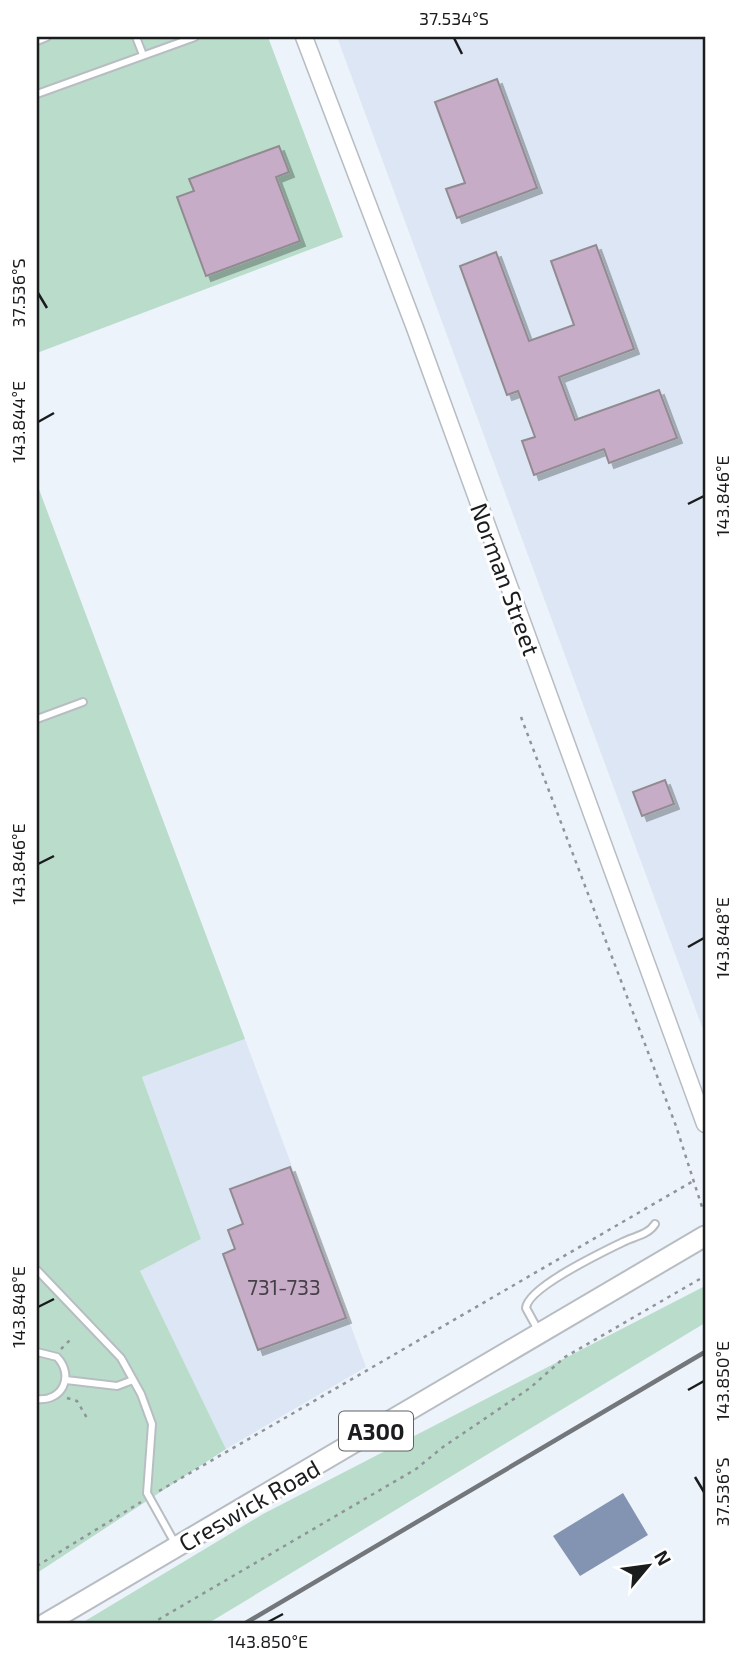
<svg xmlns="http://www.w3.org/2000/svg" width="742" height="1661" font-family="'Exo 2',sans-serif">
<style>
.built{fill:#dce6f4}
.green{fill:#baddcb}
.water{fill:#8393b2}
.building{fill:#c7acc7;stroke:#918b91;stroke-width:2;filter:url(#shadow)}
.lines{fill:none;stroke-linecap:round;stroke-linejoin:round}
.service-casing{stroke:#b8bdc4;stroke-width:10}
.secondary-casing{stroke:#b8bdc4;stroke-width:19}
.trunk-casing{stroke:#b8bdc4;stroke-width:23}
.path{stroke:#909499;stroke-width:2.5;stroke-dasharray:3.5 5;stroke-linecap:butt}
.service{stroke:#fff;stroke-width:6}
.secondary{stroke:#fff;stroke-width:16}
.trunk{stroke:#fff;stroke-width:19}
.rail{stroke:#73777b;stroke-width:4.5}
.ticks{fill:none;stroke:#1a1c1e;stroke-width:2.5}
.labels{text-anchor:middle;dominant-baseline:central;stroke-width:6;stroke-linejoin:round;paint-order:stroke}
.number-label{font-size:21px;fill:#454048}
.shield{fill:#fff;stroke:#5f6062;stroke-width:2}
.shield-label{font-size:23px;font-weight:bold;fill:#1a1c1e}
.street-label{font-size:24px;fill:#1a1c1e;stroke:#fff}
.neatline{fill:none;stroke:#1a1c1e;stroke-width:2.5}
.ticks-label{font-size:18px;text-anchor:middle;fill:#1a1c1e}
</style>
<defs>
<filter id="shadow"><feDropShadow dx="5" dy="5" stdDeviation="0" flood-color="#0004"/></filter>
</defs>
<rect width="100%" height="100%" fill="#edf3fa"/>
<!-- built -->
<path class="built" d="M337,37h368v998z
M245,1039l121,328 -140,82 -86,-178 61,-32 -59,-162z"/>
<!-- green -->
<path class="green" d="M37,37h231l75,200 -306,116z
M37,484l208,555 -103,38 59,162 -61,32 86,178 -189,124z
M705,1286v37l-498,301h-127l183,-110z"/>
<!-- water -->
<path class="water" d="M623,1493l25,42 -68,41 -27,-40z"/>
<!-- building -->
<path class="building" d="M497,79l40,109 -80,30 -11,-29 19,-6 -30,-81z
M279,146l10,26 -13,5 24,64 -94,35 -29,-79 17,-6 -5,-12z
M596,245l38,104 -75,28 16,43 84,-30 18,48 -68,25 -5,-14 -70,26 -12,-34 13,-4 -17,-46 -11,4 -47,-129 36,-14 33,89 45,-16 -23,-64z
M665,780l9,24 -32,12 -9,-24z
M290,1167l56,151 -88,32 -35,-96 12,-5 -7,-19 15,-6 -13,-35z"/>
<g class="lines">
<defs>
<path id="service" d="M136,37l7,18
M37,41l10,-4
M37,94l158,-57
M37,719l46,-17
M37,1270l84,88 20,36 11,30 -5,69 29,52
M538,1330l-12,-22c2,-21 77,-56 97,-66 12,-6 25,-7 32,-18
M37,1352l20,5c18,19 5,45 -20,42
M66,1380l51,6 16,-6"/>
<path id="secondary" d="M304,37l111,291 290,796"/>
<path id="trunk" d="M45,1624l660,-388"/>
</defs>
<!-- service casing -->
<use href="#service" class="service-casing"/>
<!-- secondary casing -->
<use href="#secondary" class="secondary-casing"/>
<!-- trunk casing -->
<use href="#trunk" class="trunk-casing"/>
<!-- path -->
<path class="path" d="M521,717l155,409 26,81
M61,1349l10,-10
M67,1398l10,3 10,17
M159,1491l536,-311
M37,1566l104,-64
M151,1624l265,-155 27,-22 87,-59 35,-31 140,-81"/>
<!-- service -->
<use href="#service" class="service"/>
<!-- secondary -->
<use href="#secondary" class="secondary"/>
<!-- trunk -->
<use href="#trunk" class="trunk"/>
<!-- rail -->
<path class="rail" d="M244,1624l461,-272"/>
</g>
<!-- ticks -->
<path class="ticks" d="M454,38l8,16M38,293l9,15M38,422l16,-9M688,504l16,-8M38,864l16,-8M688,947l16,-9M38,1307l16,-8M688,1390l16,-9M695,1477l9,15M268,1622l15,-8"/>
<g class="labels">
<!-- number labels -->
<g class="number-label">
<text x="284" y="1286">731-733</text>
</g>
<!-- shield labels -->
<rect class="shield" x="339" y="1411.5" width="74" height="39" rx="5"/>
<g class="shield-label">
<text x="376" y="1431">A300</text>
</g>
<!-- street labels -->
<g class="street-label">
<text transform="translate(506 579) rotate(70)">Norman Street</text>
<text transform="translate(249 1505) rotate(-30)">Creswick Road</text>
</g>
</g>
<!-- border -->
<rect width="742" height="1661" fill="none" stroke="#ffffff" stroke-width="77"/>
<!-- north arrow -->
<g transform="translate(648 1566) rotate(61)" stroke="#ffffff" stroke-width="5" paint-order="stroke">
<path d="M0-5L12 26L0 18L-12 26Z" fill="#1a1c1e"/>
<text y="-10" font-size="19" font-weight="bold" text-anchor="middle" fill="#1a1c1e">N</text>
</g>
<rect x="38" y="38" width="666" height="1584" class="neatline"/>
<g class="ticks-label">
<text x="454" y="25">37.534°S</text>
<text transform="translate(19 293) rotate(-90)" y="6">37.536°S</text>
<text transform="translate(19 422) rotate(-90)" y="6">143.844°E</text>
<text transform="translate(723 496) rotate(-90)" y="6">143.846°E</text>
<text transform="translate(19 864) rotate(-90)" y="6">143.846°E</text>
<text transform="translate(723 938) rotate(-90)" y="6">143.848°E</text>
<text transform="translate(19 1307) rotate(-90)" y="6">143.848°E</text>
<text transform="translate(723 1381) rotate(-90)" y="6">143.850°E</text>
<text transform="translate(723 1492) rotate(-90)" y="6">37.536°S</text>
<text x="268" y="1648">143.850°E</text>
</g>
</svg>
